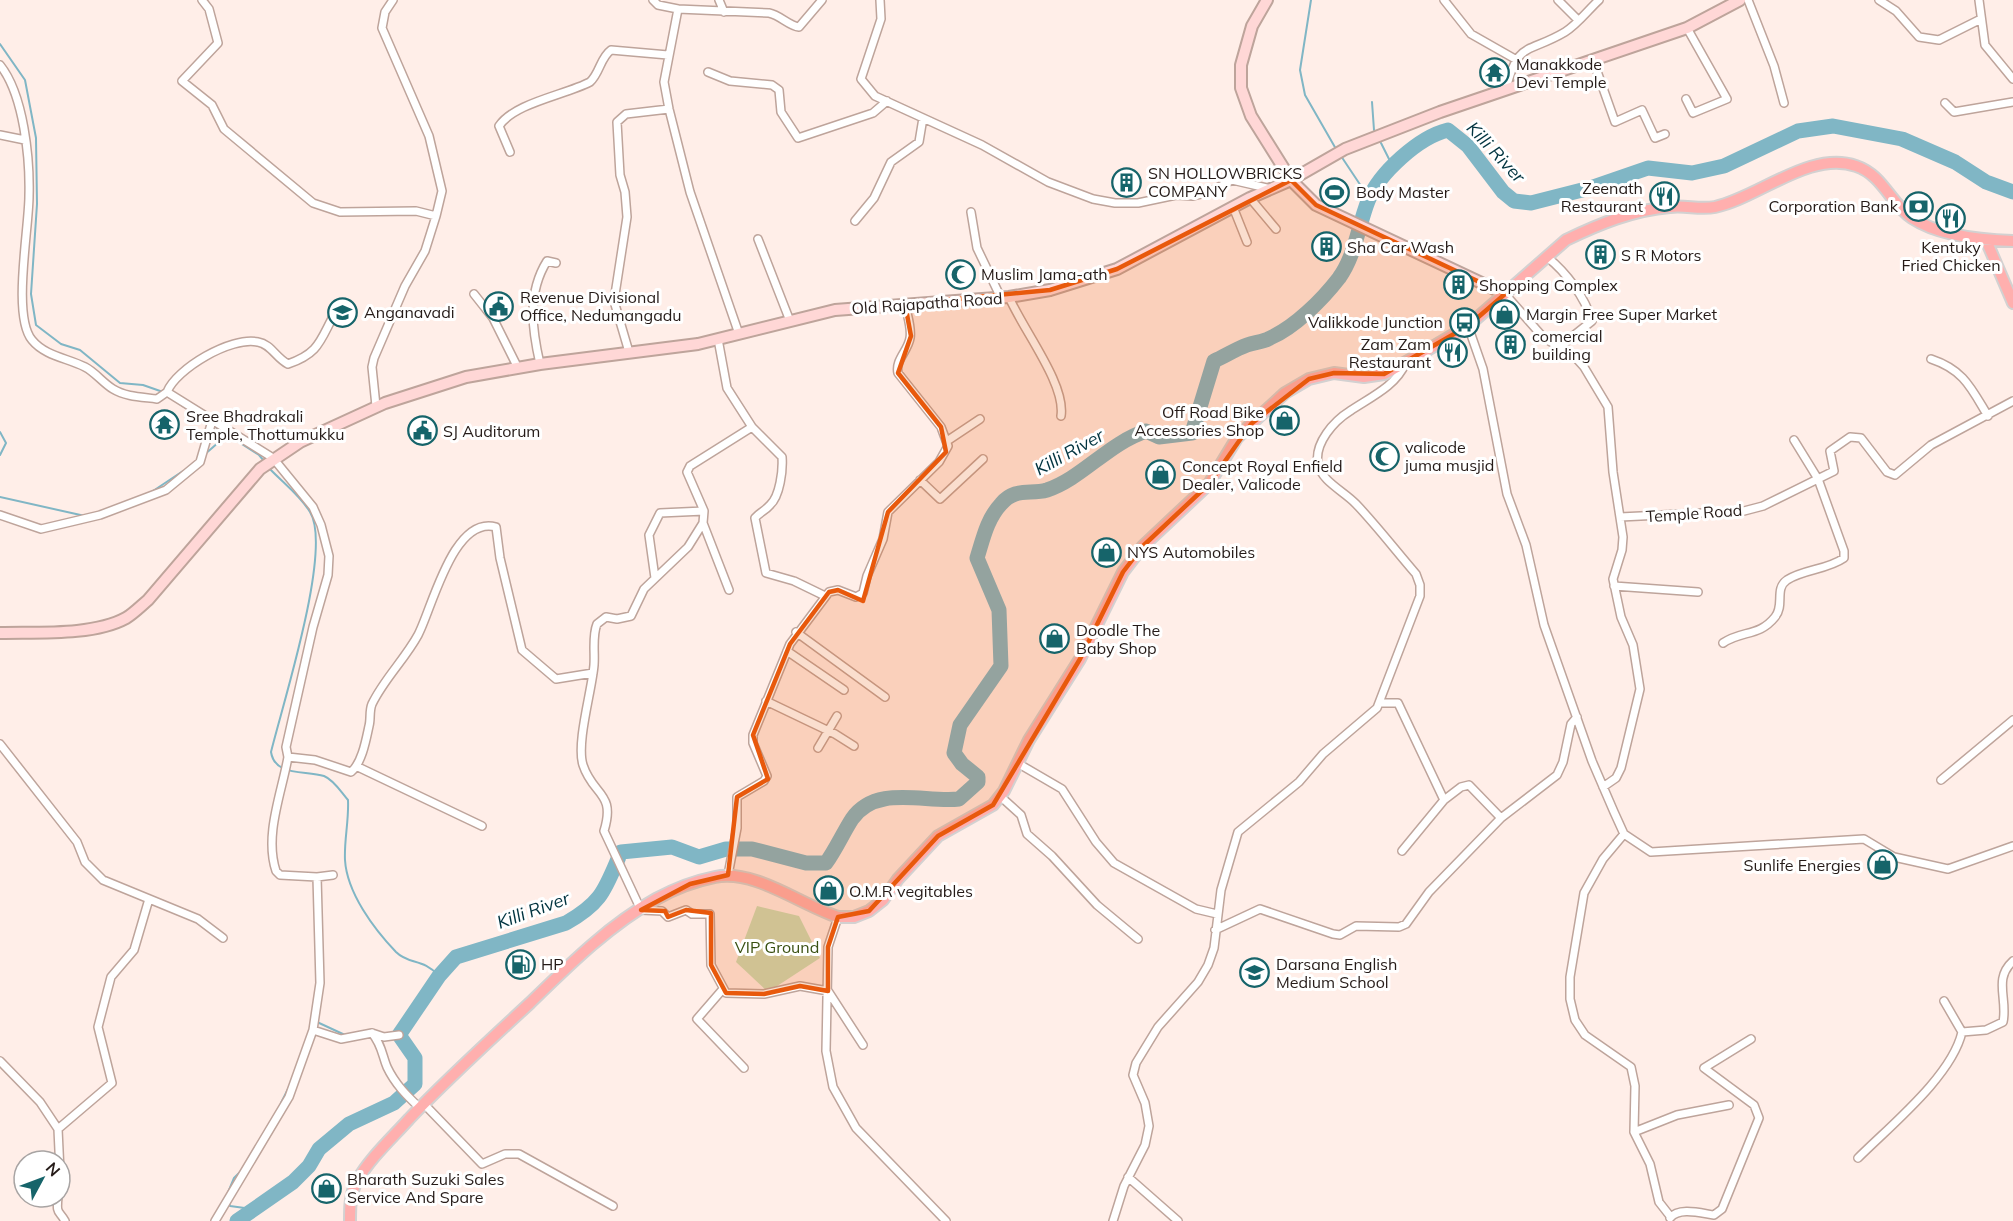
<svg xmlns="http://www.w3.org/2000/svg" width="2013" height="1221" font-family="Mulish,sans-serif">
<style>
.green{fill:#cbddb6}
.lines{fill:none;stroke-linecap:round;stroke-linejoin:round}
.stream{stroke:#80b6c5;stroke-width:2}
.river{stroke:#80b6c5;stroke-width:15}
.minor-casing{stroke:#bea49b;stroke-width:10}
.secondary-casing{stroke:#bea49b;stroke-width:14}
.primary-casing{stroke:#d3d1d1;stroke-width:14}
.minor{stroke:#fff;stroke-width:7}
.secondary{stroke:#ffd7d6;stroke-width:10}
.primary{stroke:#ffafae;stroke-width:10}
.marked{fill:#e8590c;fill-opacity:0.2;stroke:#e8590c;stroke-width:4.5;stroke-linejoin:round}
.labels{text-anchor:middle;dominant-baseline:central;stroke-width:6;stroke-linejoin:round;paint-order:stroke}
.poi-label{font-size:16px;fill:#251b18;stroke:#fff;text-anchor:start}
.street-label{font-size:16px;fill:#251b18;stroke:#fff}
.park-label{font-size:16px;fill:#395012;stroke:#fff}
.water-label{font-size:18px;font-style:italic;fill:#00333f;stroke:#fff}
</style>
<rect width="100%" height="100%" fill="#ffeee8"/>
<!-- green -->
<path class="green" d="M757,906l42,10 21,42 -52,34 -32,-30z"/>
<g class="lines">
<!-- stream -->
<path class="stream" d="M1311,0l-11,70 5,25 31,54
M0,44l25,36 11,58 1,66 -6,90 5,31 25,19 19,6 40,33 23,2 20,7
M1372,102l2,28
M1381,143l11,22
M1341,156l28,42
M167,396l92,59 5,6
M0,432l6,11 -6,12
M204,455l23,-20
M269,468c13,14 31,27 41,44 23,37 -28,194 -39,240 4,25 34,18 53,24 10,4 17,16 24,24 1,21 -4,40 -3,60 2,33 29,69 51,92 13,13 27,6 43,24
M150,493l33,-22
M0,497l85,19
M317,1022l28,13
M281,1103l8,-16
M227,1195l7,-17 8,-8
M229,1203l1,3 22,3"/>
<!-- river -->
<path class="river" d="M237,1221l56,-39 16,-16 10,-17 30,-25 45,-21 21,-19v-26l-16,-23 40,-59 17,-19 110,-34c37,-21 39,-34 55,-71l51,-5 27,10 27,-8h26l54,14h20c10,-14 17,-30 26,-44 24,-35 73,-16 107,-20l19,-17v-5l-16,-13 -8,-11 6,-28 41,-59 -2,-56 -22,-52c6,-19 10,-39 24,-54 14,-17 29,-9 46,-14 34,-11 62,-47 99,-59l13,6 33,-4 22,-72c11,-5 22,-12 33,-16 8,-3 16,-3 23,-7 25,-11 52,-38 69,-60 16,-22 19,-51 29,-77 11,-28 51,-64 80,-71l20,16 35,46 11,9 17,2 59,-15 58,-20 44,5 32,-7 74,-35 35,-5 69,13 53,23 31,20 27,10"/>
<defs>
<path id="minor" d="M202,0l7,9 9,34 -36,38 30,24 12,24 89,74 27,9 76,-1 20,5 -11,35 -20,35 -31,72 -2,9 4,39
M393,0l-8,12 -3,16 47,108 13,55 -6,25
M653,0l5,5 20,4 -14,73 5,27 21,83 49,142
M719,0l5,12
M880,0l1,19 -20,60 14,17 107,49 66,37 45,17 22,4h23l38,-8 17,1 17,-4 22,-12 39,9
M1444,0l27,34 44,25
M1558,0l20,20
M1748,0l26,66 10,37
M1879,0l17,11 23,26 20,3 42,-21
M1979,0l6,45 28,34
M678,9l91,4c11,2 20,13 30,14l23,-27
M1593,60l22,62 27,-12 13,28 10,-4
M0,65c24,30 30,94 29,131 0,33 -17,120 3,144 13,16 35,18 53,27 10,5 18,16 28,22 13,8 30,8 44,10l10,-7
M708,72l22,9 42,4 7,5 2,22 17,26 75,-25 14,-12
M1506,89c12,-49 22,-35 59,-57 13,-8 23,-22 34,-32
M1686,99l7,14 34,-14 -40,-71
M1945,103l9,9 59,-10
M0,135l25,5
M510,152l-11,-26c15,-23 66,-31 91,-44 10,-9 10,-24 21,-32l57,5
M1250,198l26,31
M1233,207l14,35
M971,212l6,36 24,50
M855,221l19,-23 17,-36 28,-20 4,-24
M758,239l32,82
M1547,257c19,15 38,40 45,64l-34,27
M474,294l19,24 25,50
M1505,294l38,43 32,20 9,10 24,40 5,65 10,65 -1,13 -9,29 8,38 12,28 7,44 -19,79 -5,10 -13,9
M1009,297c14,33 57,87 52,119
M1468,326l15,43 24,125 19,51 18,80 48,136 22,51 10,22 27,18 213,-13 30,18 54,12 65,-23
M718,339l9,49 25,39 30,30c1,13 -2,39 -12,48 -5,6 -10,7 -15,13l11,55 28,8 31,15
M629,352l-15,-51 13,-84 -2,-25 -5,-17 -3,-53 9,-8 43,-5
M1931,359c33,11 40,29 57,57
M540,364c-8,-35 -13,-71 7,-103l9,2
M167,392l106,66 40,49 8,18 8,31 -1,19 -15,52 -27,120 2,10c-6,35 -24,78 -12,114l4,4 37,2 3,106 -7,47
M167,392c9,-23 64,-56 91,-50 13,2 18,16 30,22 32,-11 32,-24 47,-51
M752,427l-62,39 -3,6 17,39 -1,12 -15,24 -44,42 -13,27 -14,3 -11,-2 -9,7c-5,12 -2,28 -3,41 -2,25 -18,78 -11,100 10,31 33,27 21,66l37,79 21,1 6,6 18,-7 6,4h18l1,51 15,28 38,1 36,-8 28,5 35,54
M947,441l33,-22
M920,480l20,19 43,-40
M0,515l41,14 59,-14 66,-25 34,-28 12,-41
M1620,517l124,-6 19,-5 71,-35 -4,-20 20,-14 11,1 26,34 8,3 36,-30 82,-44
M703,523l26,67
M655,578l-6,-43 11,-22 44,-2
M1614,586l84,6
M796,632l89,65
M1723,643c19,-13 36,-6 52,-26 10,-12 -1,-28 12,-37 17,-11 40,-10 57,-22v-7l-26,-72 -24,-39
M787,651l57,39
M766,701l69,33 19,12
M1379,703h19l46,97 -42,51
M0,744l77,98 8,20 18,18 95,39 25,19
M818,748l19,-32
M288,757l27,3 36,12c11,-9 15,-32 18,-46 2,-7 0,-15 3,-22 12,-25 33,-45 46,-69 14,-26 35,-120 78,-108l4,31 22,92 34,29 37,-6
M1019,764l43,25 34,53 18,21 82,46 21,5
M358,767l124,59
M1941,780l72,-60
M1000,796l21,19 6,19 25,22 45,49 41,34
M1444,800l17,-13 8,-2 32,33
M1624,834l-21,25 -19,34 -14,84v22l5,21 10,15 46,32 4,19 -1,46 16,32 9,38 11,14
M728,875l9,-47v-31l27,-16 3,-5 -14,-33v-8l37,-91 39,-52 9,-2 18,7 7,-4 4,-17 16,-37 5,-27 51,-50 9,-16 -7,-19 -43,-54c-3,-13 10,-22 12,-35 2,-10 -3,-23 -5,-34
M317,877l16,-2
M838,917l-10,30 -2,104 7,36 23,41 90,93
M1215,930l45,-21 73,25 7,1 16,-9 43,1 7,-3 23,-32 72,-74 56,-43 6,-13 8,-38 6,-7
M723,989l-26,30 47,49
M1962,1032l24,-2 17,-8c5,-23 -10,-43 10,-61
M372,1033c10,12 10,22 15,34 8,17 20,29 33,41
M0,1061l40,41 18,27 2,43
M424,1104l58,60 23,-10h14l94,52
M58,1129l54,-46 -14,-56 13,-50 23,-27 15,-51
M1634,1132l43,-17 52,-10
M1858,1158c32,-32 94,-82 104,-126l-18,-31
M1128,1177l50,44
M58,1197c-2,18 1,13 7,24
M1670,1218c9,-11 30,-5 44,-3l8,-6 37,-91 -5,-13 -50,-37 47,-29
M215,1221l74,-124 24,-67 28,9 31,-6 12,4 15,-2
M1113,1221l11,-35 21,-41 4,-19 -4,-23 -12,-28 3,-12 22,-36 40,-45 10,-17 6,-17 7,-58 17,-58 61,-50 24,-28 54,-46 43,-112v-11l-4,-11c-20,-23 -39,-48 -60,-70 -12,-13 -34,-22 -38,-40 -4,-21 16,-43 32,-53 19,-13 46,-25 55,-47"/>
<path id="secondary" d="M1267,0l-15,26 -11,39v23l10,28 40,64 25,25 189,89
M0,633c37,-1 93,3 126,-15 7,-4 15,-12 22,-18l112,-131 40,-27 85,-39 81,-26 74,-13 158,-20 137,-34 174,-13 41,-7 67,-21 133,-71 41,-18 54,-31 95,-37 247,-84 53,-28"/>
<path id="primary" d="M1986,240l27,63
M350,1221c0,-14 0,-27 7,-40 13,-23 34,-42 52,-62 39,-41 80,-78 121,-116 38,-37 79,-78 126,-104 18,-10 39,-18 59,-22 40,-8 84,27 123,40h16l15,-6 14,-11 15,-21 40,-43 55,-31 11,-14 25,-51 51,-81 43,-87 20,-26 66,-62 28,-46 14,-14 34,-31 24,-14 25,-6 30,4 20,-3 35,-19 49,-29 98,-86c33,-16 67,-30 104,-33 15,-2 30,3 45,0 43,-9 95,-57 141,-41 27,9 34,37 56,52 27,18 69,22 101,23"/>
</defs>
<!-- minor casing -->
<use href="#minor" class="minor-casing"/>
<!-- secondary casing -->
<use href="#secondary" class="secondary-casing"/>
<!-- primary casing -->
<use href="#primary" class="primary-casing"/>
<!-- minor -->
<use href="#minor" class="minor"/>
<!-- secondary -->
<use href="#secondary" class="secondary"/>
<!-- primary -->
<use href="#primary" class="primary"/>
</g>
<!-- marked area -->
<path class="marked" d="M1291,180l25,25 189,89 -37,32 -84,48 -50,-1 -25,6 -58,45 -42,60 -66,62 -20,26 -43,87 -87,146 -55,31 -69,75 -31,6 -10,30v44l-28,-5 -36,8 -38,-1 -15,-28v-52l-25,-3 -18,7 -3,-6 -24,-1 49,-26 38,-9 9,-78 31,-18 -15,-44 37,-91 39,-52 9,-2 25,11 25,-89 58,-60 -5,-25 -43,-54 13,-37 -6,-32 145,-14 67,-21z"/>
<!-- icons -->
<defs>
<symbol id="temple-ring" viewBox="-11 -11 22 22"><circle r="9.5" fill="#fff" stroke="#16646a" stroke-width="1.5"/><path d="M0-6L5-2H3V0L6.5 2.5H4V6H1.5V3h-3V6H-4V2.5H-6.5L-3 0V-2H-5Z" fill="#16646a"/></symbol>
<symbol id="building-ring" viewBox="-11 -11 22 22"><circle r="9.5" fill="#fff" stroke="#16646a" stroke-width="1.5"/><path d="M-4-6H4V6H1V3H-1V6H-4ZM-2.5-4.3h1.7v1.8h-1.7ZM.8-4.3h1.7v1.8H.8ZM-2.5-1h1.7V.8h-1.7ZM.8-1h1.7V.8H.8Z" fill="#16646a"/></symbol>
<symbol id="stadium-ring" viewBox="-11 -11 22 22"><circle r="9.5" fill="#fff" stroke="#16646a" stroke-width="1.5"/><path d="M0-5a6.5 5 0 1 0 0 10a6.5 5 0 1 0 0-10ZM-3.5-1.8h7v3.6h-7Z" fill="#16646a"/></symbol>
<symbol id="restaurant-ring" viewBox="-11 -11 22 22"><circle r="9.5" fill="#fff" stroke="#16646a" stroke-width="1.5"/><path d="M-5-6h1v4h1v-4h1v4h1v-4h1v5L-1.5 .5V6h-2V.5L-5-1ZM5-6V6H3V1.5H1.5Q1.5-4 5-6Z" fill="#16646a"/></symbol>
<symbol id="bank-ring" viewBox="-11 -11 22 22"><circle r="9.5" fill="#fff" stroke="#16646a" stroke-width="1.5"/><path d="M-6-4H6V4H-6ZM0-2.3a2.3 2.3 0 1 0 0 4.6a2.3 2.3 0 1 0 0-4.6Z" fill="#16646a"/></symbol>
<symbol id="mosque-ring" viewBox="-11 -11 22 22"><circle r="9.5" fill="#fff" stroke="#16646a" stroke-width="1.5"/><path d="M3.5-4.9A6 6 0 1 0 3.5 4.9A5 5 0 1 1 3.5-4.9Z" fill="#16646a"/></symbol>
<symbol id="civic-ring" viewBox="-11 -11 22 22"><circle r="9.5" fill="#fff" stroke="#16646a" stroke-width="1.5"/><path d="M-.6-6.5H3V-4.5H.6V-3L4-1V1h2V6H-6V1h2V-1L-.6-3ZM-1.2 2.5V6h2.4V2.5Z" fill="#16646a"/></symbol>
<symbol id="school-ring" viewBox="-11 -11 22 22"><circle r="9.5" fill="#fff" stroke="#16646a" stroke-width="1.5"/><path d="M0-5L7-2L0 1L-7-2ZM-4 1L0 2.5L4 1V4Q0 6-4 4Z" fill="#16646a"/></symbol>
<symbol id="shop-ring" viewBox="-11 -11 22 22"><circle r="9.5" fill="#fff" stroke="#16646a" stroke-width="1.5"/><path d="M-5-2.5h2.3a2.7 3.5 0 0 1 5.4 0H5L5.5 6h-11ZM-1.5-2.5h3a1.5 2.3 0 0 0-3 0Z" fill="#16646a"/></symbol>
<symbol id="bus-ring" viewBox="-11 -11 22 22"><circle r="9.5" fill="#fff" stroke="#16646a" stroke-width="1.5"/><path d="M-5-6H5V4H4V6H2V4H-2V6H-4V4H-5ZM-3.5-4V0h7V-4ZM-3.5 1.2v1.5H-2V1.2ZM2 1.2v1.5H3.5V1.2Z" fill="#16646a"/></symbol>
<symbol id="fuel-ring" viewBox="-11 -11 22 22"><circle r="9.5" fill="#fff" stroke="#16646a" stroke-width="1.5"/><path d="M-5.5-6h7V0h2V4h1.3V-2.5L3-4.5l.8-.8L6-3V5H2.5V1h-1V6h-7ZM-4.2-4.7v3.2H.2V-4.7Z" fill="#16646a"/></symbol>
</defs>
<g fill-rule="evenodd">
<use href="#temple-ring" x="1478" y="56" width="33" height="33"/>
<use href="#building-ring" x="1110" y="166" width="33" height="33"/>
<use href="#stadium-ring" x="1318" y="176" width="33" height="33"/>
<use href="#restaurant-ring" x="1648" y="180" width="33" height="33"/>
<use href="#bank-ring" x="1902" y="190" width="33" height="33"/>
<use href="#restaurant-ring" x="1934" y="202" width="33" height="33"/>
<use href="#building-ring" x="1310" y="230" width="33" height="33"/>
<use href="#building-ring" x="1584" y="238" width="33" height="33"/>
<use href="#mosque-ring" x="944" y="258" width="33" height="33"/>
<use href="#building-ring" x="1442" y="268" width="33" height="33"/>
<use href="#civic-ring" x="482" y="290" width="33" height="33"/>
<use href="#school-ring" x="326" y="296" width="33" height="33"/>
<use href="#shop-ring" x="1488" y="298" width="33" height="33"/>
<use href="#bus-ring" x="1448" y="306" width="33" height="33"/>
<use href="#building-ring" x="1494" y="328" width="33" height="33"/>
<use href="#restaurant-ring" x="1436" y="336" width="33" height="33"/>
<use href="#shop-ring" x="1268" y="404" width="33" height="33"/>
<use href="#temple-ring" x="148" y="408" width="33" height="33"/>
<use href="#civic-ring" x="406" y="414" width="33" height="33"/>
<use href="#mosque-ring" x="1368" y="440" width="33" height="33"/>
<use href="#shop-ring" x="1144" y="458" width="33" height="33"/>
<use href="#shop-ring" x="1090" y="536" width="33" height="33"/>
<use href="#shop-ring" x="1038" y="622" width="33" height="33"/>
<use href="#shop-ring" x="1866" y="848" width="33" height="33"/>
<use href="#shop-ring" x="812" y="874" width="33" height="33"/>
<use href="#fuel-ring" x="504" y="948" width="33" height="33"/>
<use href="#school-ring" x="1238" y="956" width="33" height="33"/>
<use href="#shop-ring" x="310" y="1172" width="33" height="33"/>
</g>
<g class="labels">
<!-- poi labels -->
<g class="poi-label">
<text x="1516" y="64">Manakkode<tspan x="1516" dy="18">Devi Temple</tspan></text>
<text x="1148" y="173">SN HOLLOWBRICKS<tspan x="1148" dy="18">COMPANY</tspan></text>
<text x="1643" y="188" text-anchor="end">Zeenath<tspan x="1643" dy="18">Restaurant</tspan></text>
<text x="1356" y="192">Body Master</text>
<text x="1898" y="206" text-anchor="end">Corporation Bank</text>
<text x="1347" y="247">Sha Car Wash</text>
<text x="1951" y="247" text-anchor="middle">Kentuky<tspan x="1951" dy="18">Fried Chicken</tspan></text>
<text x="1621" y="255">S R Motors</text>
<text x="981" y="274">Muslim Jama-ath</text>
<text x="1479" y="285">Shopping Complex</text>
<text x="520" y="297">Revenue Divisional<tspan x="520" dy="18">Office, Nedumangadu</tspan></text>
<text x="364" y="312">Anganavadi</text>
<text x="1526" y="314">Margin Free Super Market</text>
<text x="1443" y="322" text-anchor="end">Valikkode Junction</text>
<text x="1532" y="336">comercial<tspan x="1532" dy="18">building</tspan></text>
<text x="1431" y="344" text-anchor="end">Zam Zam<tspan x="1431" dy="18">Restaurant</tspan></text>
<text x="1264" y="412" text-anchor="end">Off Road Bike<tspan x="1264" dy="18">Accessories Shop</tspan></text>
<text x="186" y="416">Sree Bhadrakali<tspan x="186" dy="18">Temple, Thottumukku</tspan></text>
<text x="443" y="431">SJ Auditorum</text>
<text x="1405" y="447">valicode<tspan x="1405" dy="18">juma musjid</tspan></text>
<text x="1182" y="466">Concept Royal Enfield<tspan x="1182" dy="18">Dealer, Valicode</tspan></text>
<text x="1127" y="552">NYS Automobiles</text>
<text x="1076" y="630">Doodle The<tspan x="1076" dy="18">Baby Shop</tspan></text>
<text x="1861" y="865" text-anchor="end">Sunlife Energies</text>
<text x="849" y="891">O.M.R vegitables</text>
<text x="541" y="964">HP</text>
<text x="1276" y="964">Darsana English<tspan x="1276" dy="18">Medium School</tspan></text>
<text x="347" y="1179">Bharath Suzuki Sales<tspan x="347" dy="18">Service And Spare</tspan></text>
</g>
<!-- street labels -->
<g class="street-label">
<text transform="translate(927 303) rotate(-4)">Old Rajapatha Road</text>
<text transform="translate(1694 513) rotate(-4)">Temple Road</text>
</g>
<!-- park labels -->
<g class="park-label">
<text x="777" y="947">VIP Ground</text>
</g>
<!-- water labels -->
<g class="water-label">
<text transform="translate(1496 152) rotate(47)">Killi River</text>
<text transform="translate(1069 452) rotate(-29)">Killi River</text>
<text transform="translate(533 910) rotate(-20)">Killi River</text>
</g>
</g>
<!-- north arrow -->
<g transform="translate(42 1179) rotate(49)"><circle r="28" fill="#ffffff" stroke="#a8a4a3" stroke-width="1.5"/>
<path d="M0-4.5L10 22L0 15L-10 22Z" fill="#16646a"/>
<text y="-9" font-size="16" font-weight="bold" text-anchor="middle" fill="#251b18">N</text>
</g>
</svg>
